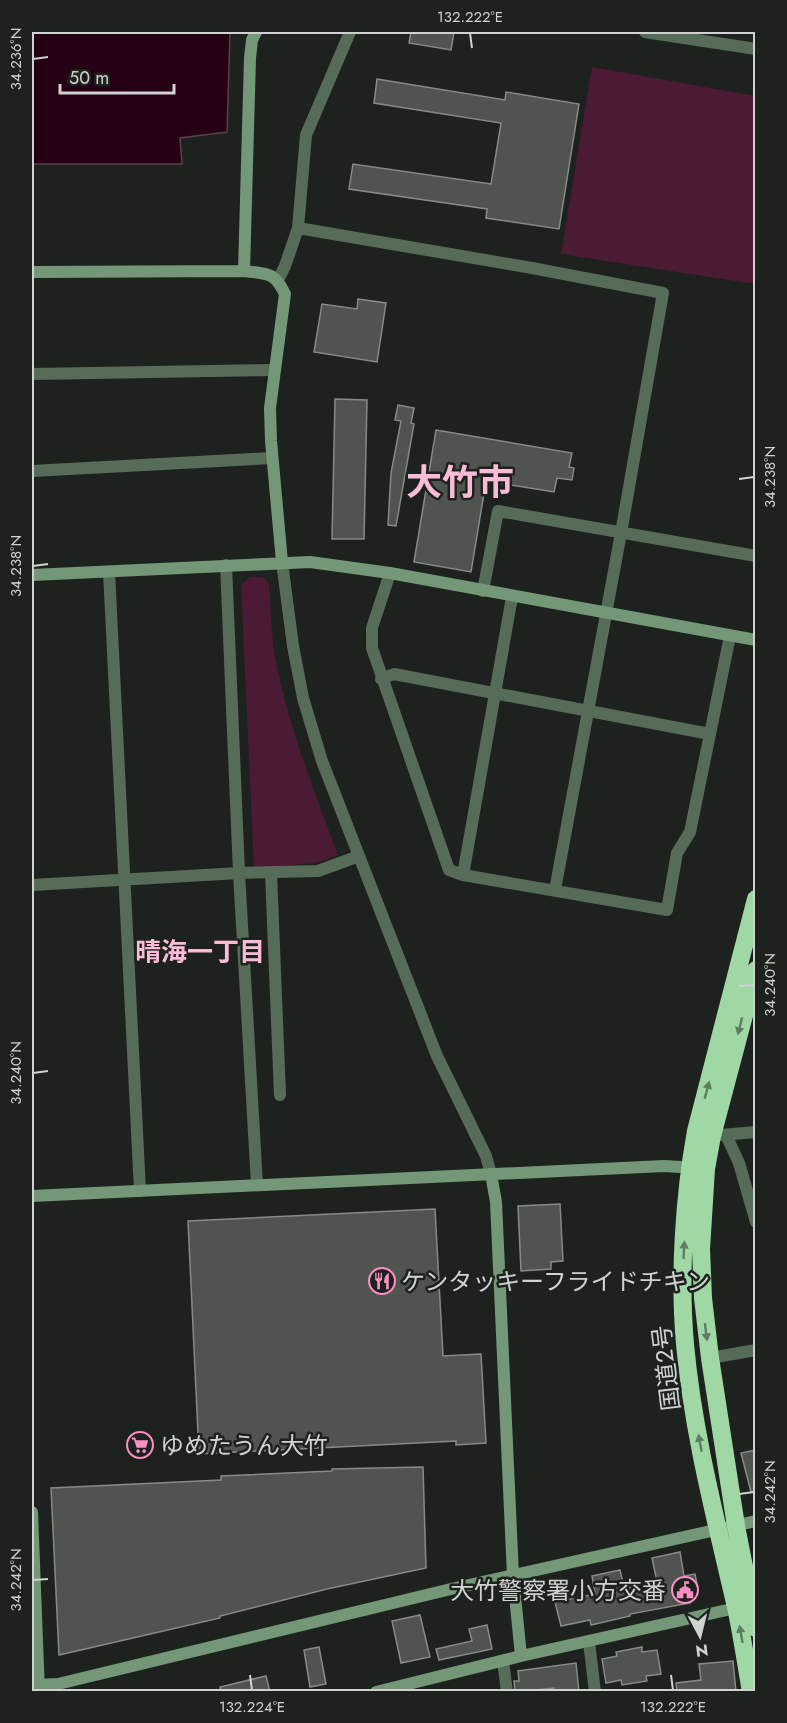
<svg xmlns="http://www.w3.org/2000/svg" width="787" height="1723" font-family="Jost,'Noto Sans JP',sans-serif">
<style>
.green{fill:#4b1a34}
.water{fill:#250014;stroke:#583f4c;stroke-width:1.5}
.building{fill:#4f544f;stroke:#858b86;stroke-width:1.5}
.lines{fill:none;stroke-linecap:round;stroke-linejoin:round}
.street{stroke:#566c58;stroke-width:12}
.secondary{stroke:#749877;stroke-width:12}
.highway{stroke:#a0d8a5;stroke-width:18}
.oneway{fill:#5f7d62}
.ticks{fill:none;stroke:#cfd2d0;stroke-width:2}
.labels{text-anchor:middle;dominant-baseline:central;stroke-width:5;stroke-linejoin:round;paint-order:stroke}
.poi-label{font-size:24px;fill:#cfd2d0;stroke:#1e221e;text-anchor:start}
.street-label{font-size:24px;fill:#cfd2d0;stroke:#1e221e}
.neighbourhood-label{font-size:26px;font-weight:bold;fill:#fabbd7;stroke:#1e221e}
.town-label{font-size:36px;font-weight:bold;fill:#fabbd7;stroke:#1e221e}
.neatline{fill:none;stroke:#cfd2d0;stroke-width:2}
.ticks-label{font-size:15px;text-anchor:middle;fill:#cfd2d0}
</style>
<rect width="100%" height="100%" fill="#1e221e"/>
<!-- green -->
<path class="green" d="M592,67l163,29v188l-194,-30z
M250,577h13l6,7c2,24 2,49 6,73 13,68 39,134 63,198l-22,8 -62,5 -13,-283z"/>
<!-- water -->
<path class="water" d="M32,32h198l-3,100 -47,6 2,26h-149l-1,11z"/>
<!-- building -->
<path class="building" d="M411,32h43l-3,18 -42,-7z
M377,79l128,21 1,-8 73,12 -20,125 -73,-11 1,-9 -138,-20 4,-25 138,20 10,-61 -127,-20z
M358,299l28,4 -9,59 -63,-10 8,-48 35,5z
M335,399l32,1 -3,139h-32z
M398,405l16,3 -3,15 3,1 -18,102 -8,-1 3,-52 10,-52 -6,-1z
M436,430l136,23 -3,14 5,1 -2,12 -15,-2 -3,14 -68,-11 -15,91 -57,-10z
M560,1204l3,57 -12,1v7l-30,2 -3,-65z
M435,1209l8,147 38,-2 5,89 -30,2v-4l-257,13 -11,-233z
M756,1450v42h-5l-10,-39z
M423,1467l3,101 -99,21 -107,27v2l-161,37 -8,-167 170,-8v-4l111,-5v-2z
M680,1552l4,24 11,-2 3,15 -10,2 2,12 -60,11v2l-39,9 -1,-5 -29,6 -6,-24 40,-8 -3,-18 28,-6 4,18 33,-6 -5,-24z
M420,1615l10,42 -29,6 -9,-42z
M487,1625l5,24 -53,11 -3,-11 36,-8 -3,-12z
M319,1647l7,37 -16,3 -6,-37z
M642,1647v5l15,-2 4,24 -15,2 1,5 -25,4 -1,-5 -15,3 -4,-24 15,-3 -1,-4z
M733,1661l3,31h-59l-1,-9 25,-3 -2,-16z
M576,1663l3,29h-25v-4l-39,4 -1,-11h5l-1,-10z
M266,1676l4,16h-49l-1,-5z"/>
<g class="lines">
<!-- street -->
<path class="street" d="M645,32l111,17
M298,228l234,40 131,25 -42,240 -66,357
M278,280l7,-14 13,-38 8,-93 44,-103
M32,374l243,-4
M32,471l240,-13
M282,562l11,84 10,52 19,63 115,295 49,100 5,18
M226,565l13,308 18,312
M109,572l31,619
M390,573l-18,55v20l77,222 14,5 204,35 10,-57 13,-21 40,-196
M483,591l15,-80 258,45
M381,679l13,-5 316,60
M271,873l9,222
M463,875l49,-278
M32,885l207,-12 79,-2 41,-15
M721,1135l35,-3
M726,1135l13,28 17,59
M710,1358l46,-8
M589,1642l6,50
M503,1661l4,31"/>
<!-- secondary -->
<path class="secondary" d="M244,271l6,-213 2,-18 4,-8
M32,272l212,-1c23,3 30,0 41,23l-15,114 1,33 11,121
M32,575l278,-13 80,11 366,67
M491,1174l5,28 17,374 8,80
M32,1196l632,-30 32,2
M32,1512l7,180
M38,1685l20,-1 393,-95 305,-68
M376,1692l145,-36 215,-48"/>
<!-- highway -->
<path class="highway" d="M756,970l-44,166 -6,33 -5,80 2,49 7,60 26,168 20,102
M751,1692c-5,-29 -9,-57 -15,-85 -20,-87 -43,-174 -51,-263 -6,-67 -1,-147 11,-213l60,-232"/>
</g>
<!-- one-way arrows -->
<defs><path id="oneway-solid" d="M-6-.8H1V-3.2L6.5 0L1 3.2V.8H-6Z" transform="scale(1.5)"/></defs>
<g class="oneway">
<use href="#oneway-solid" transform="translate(740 1026) rotate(104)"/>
<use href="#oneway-solid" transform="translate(707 1090) rotate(-75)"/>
<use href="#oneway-solid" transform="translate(684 1250) rotate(-87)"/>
<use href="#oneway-solid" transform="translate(706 1332) rotate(83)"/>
<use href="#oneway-solid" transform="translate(700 1443) rotate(-101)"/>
<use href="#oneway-solid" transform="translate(741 1634) rotate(-100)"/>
</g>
<!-- ticks -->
<path class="ticks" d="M470,33l2,15M33,59l15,-2M739,479l15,-2M33,566l15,-2M739,986l15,-1M33,1073l15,-2M739,1494l15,-2M33,1580l15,-1M250,1675l2,15M671,1675l2,15"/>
<!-- icons -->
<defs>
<symbol id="restaurant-ring" viewBox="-11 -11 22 22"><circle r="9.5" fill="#1e221e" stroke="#fb8fc4" stroke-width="1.5"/><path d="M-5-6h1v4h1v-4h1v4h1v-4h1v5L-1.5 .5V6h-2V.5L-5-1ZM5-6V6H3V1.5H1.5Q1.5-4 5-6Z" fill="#fb8fc4"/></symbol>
<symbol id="supermarket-ring" viewBox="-11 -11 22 22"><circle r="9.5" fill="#1e221e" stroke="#fb8fc4" stroke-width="1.5"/><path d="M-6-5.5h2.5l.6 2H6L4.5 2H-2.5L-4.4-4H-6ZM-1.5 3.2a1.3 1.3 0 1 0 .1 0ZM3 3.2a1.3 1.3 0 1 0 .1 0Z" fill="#fb8fc4"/></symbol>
<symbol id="civic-ring" viewBox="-11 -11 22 22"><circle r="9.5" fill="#1e221e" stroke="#fb8fc4" stroke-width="1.5"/><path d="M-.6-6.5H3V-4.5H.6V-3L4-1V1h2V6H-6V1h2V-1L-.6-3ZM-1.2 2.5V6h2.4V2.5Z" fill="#fb8fc4"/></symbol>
</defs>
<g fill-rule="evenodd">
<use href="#restaurant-ring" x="367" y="1266" width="30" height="30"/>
<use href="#supermarket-ring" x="125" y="1430" width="30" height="30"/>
<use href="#civic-ring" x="670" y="1575" width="30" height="30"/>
</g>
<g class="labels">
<!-- poi labels -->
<g class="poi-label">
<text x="401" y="1281">ケンタッキーフライドチキン</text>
<text x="160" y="1445">ゆめたうん大竹</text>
<text x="666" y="1590" text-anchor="end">大竹警察署小方交番</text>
</g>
<!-- street labels -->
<g class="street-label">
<text transform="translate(666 1368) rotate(-97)">国道2号</text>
</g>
<!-- neighbourhood labels -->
<g class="neighbourhood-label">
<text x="200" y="952">晴海一丁目</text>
</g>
<!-- town labels -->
<g class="town-label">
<text x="460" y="482">大竹市</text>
</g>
</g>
<!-- border -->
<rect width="787" height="1723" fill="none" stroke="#1e221e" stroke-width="66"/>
<!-- north arrow -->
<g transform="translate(700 1636) rotate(173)" stroke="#1e221e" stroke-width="4.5" paint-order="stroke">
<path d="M0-4.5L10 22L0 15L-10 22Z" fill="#cfd2d0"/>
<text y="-9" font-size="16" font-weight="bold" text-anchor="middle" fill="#cfd2d0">N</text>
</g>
<!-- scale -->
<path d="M60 84v9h114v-9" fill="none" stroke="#cfd2d0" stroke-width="3"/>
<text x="69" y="84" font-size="18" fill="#cfd2d0" stroke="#1e221e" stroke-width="4.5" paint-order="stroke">50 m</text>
<rect x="33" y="33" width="721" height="1657" class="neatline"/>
<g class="ticks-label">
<text x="470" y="22">132.222°E</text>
<text transform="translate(16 59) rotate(-90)" y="5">34.236°N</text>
<text transform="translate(770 477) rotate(-90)" y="5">34.238°N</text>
<text transform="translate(16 566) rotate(-90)" y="5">34.238°N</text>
<text transform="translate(770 985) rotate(-90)" y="5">34.240°N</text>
<text transform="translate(16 1073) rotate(-90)" y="5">34.240°N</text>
<text transform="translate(770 1492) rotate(-90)" y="5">34.242°N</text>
<text transform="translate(16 1580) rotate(-90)" y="5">34.242°N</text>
<text x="252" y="1712">132.224°E</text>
<text x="673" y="1712">132.222°E</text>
</g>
</svg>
